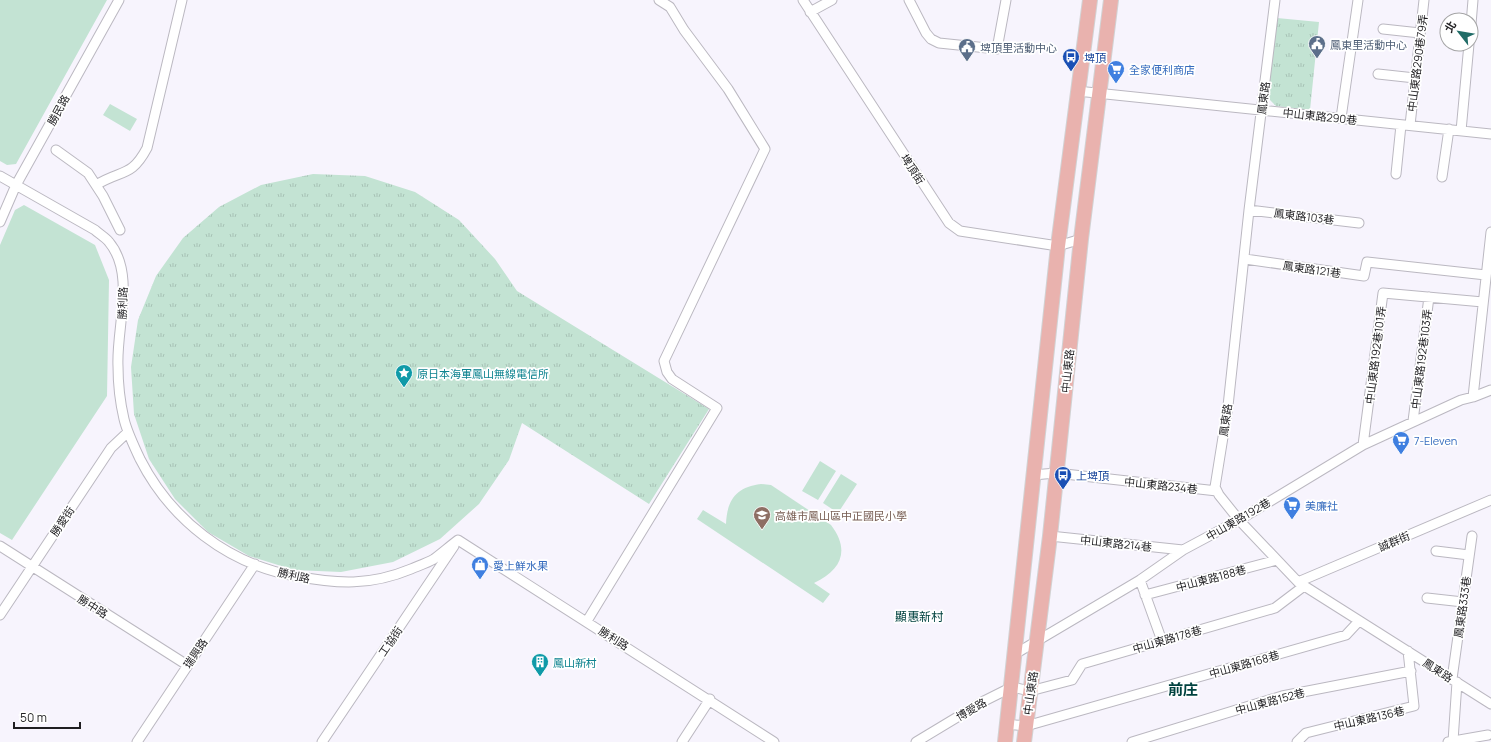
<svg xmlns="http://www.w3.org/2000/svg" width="1491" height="742" font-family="Manrope,'Noto Sans TC',sans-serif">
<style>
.grass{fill:#c3e3d3}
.park{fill:url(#park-tufts)}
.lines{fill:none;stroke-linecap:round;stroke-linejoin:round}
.street-casing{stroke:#bbb8c1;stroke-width:11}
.primary-casing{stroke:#d2d2d3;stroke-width:16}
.street{stroke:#fff;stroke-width:9}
.primary{stroke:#e9b2ae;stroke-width:14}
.labels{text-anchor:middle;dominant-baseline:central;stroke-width:3.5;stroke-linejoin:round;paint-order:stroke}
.service-label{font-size:11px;fill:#4e5e75;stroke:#fff;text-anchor:start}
.transit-label{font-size:11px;fill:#164399;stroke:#fff;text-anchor:start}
.street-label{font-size:11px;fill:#1f1e21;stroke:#fff}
.shop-label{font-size:11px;fill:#366cbe;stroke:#fff;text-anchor:start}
.culture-label{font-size:11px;fill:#0d838f;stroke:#fff;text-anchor:start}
.education-label{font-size:11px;fill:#785e54;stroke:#fff;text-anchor:start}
.neighbourhood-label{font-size:12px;fill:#00423f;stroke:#fff}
.district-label{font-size:15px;font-weight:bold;fill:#00423f;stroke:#fff}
</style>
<defs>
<pattern id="park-tufts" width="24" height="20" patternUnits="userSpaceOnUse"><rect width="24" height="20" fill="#c3e3d3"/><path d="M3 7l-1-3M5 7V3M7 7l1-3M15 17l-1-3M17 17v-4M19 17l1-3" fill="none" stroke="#a7c2b5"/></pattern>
</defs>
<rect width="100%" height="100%" fill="#f7f4fd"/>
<!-- grass -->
<path class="grass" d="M0,0h107l-91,164 -9,1 -7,-4z
M110,104l27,15 -7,12 -27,-16z
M24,205l71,40 14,35 -2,116 -95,144 -12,-7v-288l15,-35z
M820,461l16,10 -18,29 -16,-9z
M841,474l16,10 -19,29 -15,-10z
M761,484l10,1 60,40c19,25 11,45 -17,58l16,11 -7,9 -126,-84 6,-9 23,14c1,-24 10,-37 35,-40z"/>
<!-- park -->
<path class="park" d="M1277,18l42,4 -9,88 -34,-4 -8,-8z
M313,174l52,2 50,16 44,28 36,39 22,32 192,118 -60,95 -127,-81 -13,37 -30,44 -39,35 -47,23 -52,10 -47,-2 -45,-14 -41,-24 -33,-33 -26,-40 -15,-45 -3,-47 7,-47 18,-44 27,-38 36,-31 42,-22z"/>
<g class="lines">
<defs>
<path id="street" d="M803,0l146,223 11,8 98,15 23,-7
M909,0l17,33 5,6 8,4 58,6 9,-49
M1275,0l-26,210 -21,196 -13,81 4,8 20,25 59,62 193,122
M810,12l22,-12
M1471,24l2,-24
M1383,29l37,4
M1378,74l37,4
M1077,91l414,43
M1341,118l17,-118
M1410,125l14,-125
M1461,131l8,-87
M56,150l32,23 15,23 17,34
M1396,174l5,-49
M0,176l95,54c4,4 10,7 14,12 27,32 7,86 9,124 0,17 2,36 6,53 3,13 10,27 16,40 31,61 88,105 155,117 43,8 75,10 116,-7 7,-3 16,-6 23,-10 8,-6 16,-13 24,-19l316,202
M1442,177l7,-48
M96,185c26,-16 35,-7 51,-37l35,-148
M1249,210l110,13
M0,222l16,-37 103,-185
M1245,259l119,17 3,-14 119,13
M1473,397l18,-165
M1413,421l16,-124
M1363,445l20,-152 100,9
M1033,475l23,-2 161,18
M1050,536l133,14
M0,546l187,119
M1436,551l33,4
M1140,580l22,61
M1298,582l193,-82
M1145,595l132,-35
M1427,598l36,4
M0,615l111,-167 17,-16
M587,621l130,-213 -45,-29 -5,-7 -3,-11 101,-212 -37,-60 -44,-59 -14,-23 -11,-7
M1015,654l125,-74 43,-30 56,-30 124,-75 98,-45 12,-3 18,-7
M1452,679l20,-143
M1006,724l20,2 320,-91 13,-14
M1453,741l4,-59
M137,742l118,-178
M322,742l132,-196
M682,742l28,-43
M916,742l68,-41 28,-14 18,4 42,-11 10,-16 193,-56 29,-22
M1132,742l150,-46 129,-25
M1297,742l9,-9 108,-27 -6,-55
M1448,742l40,-7"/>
<path id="primary" d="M1005,742l53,-496 32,-246
M1024,742l26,-206 31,-297 30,-239"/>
</defs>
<!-- street casing -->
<use href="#street" class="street-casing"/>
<!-- primary casing -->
<use href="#primary" class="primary-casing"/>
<!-- street -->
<use href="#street" class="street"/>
<!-- primary -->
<use href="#primary" class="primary"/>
</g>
<!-- icons -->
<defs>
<symbol id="civic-pin" viewBox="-11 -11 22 30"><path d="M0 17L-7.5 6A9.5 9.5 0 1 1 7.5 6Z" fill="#5c6f8a" stroke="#fff"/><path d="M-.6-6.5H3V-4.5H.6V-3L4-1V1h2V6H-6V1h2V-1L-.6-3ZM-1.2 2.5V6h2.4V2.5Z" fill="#fff"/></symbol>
<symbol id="bus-pin" viewBox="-11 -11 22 30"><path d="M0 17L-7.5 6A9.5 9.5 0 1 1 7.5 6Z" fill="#1a4fb4" stroke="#fff"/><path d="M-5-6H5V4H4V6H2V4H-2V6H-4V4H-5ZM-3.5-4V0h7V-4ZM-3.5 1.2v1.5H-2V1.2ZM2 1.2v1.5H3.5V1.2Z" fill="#fff"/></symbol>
<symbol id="supermarket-pin" viewBox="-11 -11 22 30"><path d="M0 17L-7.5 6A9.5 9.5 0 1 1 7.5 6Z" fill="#3f7fe0" stroke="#fff"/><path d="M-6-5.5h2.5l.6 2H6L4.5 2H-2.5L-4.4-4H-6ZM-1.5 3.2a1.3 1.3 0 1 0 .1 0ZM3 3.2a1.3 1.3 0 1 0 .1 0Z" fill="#fff"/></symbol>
<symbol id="sight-pin" viewBox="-11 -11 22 30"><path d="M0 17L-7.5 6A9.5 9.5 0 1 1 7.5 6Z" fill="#0f9aa8" stroke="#fff"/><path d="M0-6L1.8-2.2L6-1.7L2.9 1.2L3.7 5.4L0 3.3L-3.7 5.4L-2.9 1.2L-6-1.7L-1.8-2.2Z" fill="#fff"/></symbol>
<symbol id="school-pin" viewBox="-11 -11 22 30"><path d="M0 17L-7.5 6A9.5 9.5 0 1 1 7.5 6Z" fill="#8d6e63" stroke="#fff"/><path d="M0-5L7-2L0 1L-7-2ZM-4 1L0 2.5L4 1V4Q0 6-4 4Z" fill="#fff"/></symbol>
<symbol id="shop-pin" viewBox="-11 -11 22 30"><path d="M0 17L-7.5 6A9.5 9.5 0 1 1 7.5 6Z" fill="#3f7fe0" stroke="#fff"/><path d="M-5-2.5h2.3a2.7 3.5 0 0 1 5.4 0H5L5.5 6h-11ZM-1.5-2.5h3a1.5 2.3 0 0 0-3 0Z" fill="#fff"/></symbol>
<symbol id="building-pin" viewBox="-11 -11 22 30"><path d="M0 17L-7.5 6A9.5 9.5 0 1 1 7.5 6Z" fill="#0f9aa8" stroke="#fff"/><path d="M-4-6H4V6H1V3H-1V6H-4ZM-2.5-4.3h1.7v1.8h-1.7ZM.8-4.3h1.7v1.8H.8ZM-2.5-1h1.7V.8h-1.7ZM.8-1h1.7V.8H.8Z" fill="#fff"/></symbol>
</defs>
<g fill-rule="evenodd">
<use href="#civic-pin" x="1307" y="34" width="20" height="27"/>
<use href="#civic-pin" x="957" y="37" width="20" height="27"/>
<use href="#bus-pin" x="1061" y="47" width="20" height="27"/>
<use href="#supermarket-pin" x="1106" y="59" width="20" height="27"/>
<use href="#sight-pin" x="394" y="363" width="20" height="27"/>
<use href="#supermarket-pin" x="1391" y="430" width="20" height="27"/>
<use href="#bus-pin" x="1053" y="465" width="20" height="27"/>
<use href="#supermarket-pin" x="1282" y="495" width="20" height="27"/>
<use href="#school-pin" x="752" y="505" width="20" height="27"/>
<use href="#shop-pin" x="470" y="555" width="20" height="27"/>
<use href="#building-pin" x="530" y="652" width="20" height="27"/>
</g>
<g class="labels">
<!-- service labels -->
<g class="service-label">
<text x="1330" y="44">鳳東里活動中心</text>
<text x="980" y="47">埤頂里活動中心</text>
</g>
<!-- transit labels -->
<g class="transit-label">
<text x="1084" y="57">埤頂</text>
<text x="1076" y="475">上埤頂</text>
</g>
<!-- street labels -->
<g class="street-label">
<text transform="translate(1417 63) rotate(-83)">中山東路290巷79弄</text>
<text transform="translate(1263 98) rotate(-83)">鳳東路</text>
<text transform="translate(58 110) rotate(-61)">勝民路</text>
<text transform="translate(1320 116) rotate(6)">中山東路290巷</text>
<text transform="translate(913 169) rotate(57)">埤頂街</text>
<text transform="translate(1304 216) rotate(7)">鳳東路103巷</text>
<text transform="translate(1312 269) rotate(8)">鳳東路121巷</text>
<text transform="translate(122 303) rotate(-88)">勝利路</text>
<text transform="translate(1375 355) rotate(-83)">中山東路192巷101弄</text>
<text transform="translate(1421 359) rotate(-83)">中山東路192巷103弄</text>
<text transform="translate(1067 371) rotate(-84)">中山東路</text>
<text transform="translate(1225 420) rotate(-82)">鳳東路</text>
<text transform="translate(1161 485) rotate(6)">中山東路234巷</text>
<text transform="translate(1238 519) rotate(-30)">中山東路192巷</text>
<text transform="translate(62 521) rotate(-56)">勝愛街</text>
<text transform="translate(1394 541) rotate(-23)">誠群街</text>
<text transform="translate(1116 543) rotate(6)">中山東路214巷</text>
<text transform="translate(294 575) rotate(13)">勝利路</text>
<text transform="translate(1211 578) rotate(-15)">中山東路188巷</text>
<text transform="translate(93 606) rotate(32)">勝中路</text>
<text transform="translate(1462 607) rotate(-82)">鳳東路333巷</text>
<text transform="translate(614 638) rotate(32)">勝利路</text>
<text transform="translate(1167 639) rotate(-16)">中山東路178巷</text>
<text transform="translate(390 641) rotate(-56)">工協街</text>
<text transform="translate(195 653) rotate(-56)">瑞興路</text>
<text transform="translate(1244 664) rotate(-16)">中山東路168巷</text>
<text transform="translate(1438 670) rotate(33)">鳳東路</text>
<text transform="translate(1030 693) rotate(-82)">中山東路</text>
<text transform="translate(1270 701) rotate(-15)">中山東路152巷</text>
<text transform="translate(971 709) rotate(-30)">博愛路</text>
<text transform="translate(1369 718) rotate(-13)">中山東路136巷</text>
</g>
<!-- shop labels -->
<g class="shop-label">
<text x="1129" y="69">全家便利商店</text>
<text x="1414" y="440">7-Eleven</text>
<text x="1305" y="505">美廉社</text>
<text x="493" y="565">愛上鮮水果</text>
</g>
<!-- culture labels -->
<g class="culture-label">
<text x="417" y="373">原日本海軍鳳山無線電信所</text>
<text x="553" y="662">鳳山新村</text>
</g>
<!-- education labels -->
<g class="education-label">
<text x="775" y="515">高雄市鳳山區中正國民小學</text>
</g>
<!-- neighbourhood labels -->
<g class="neighbourhood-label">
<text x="919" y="616">顯惠新村</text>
</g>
<!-- district labels -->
<g class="district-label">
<text x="1183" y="689">前庄</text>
</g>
</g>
<!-- north arrow -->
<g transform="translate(1459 32) rotate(301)"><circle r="19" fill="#ffffff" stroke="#a5a5a6"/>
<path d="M0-3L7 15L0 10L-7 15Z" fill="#216c67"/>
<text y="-6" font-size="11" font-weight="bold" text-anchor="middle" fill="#1f1e21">北</text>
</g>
<!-- scale -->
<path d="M14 722v6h66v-6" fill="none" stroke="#1f1e21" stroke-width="2"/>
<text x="20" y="722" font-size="12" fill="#1f1e21" stroke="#ffffff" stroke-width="3" paint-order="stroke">50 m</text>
</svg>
